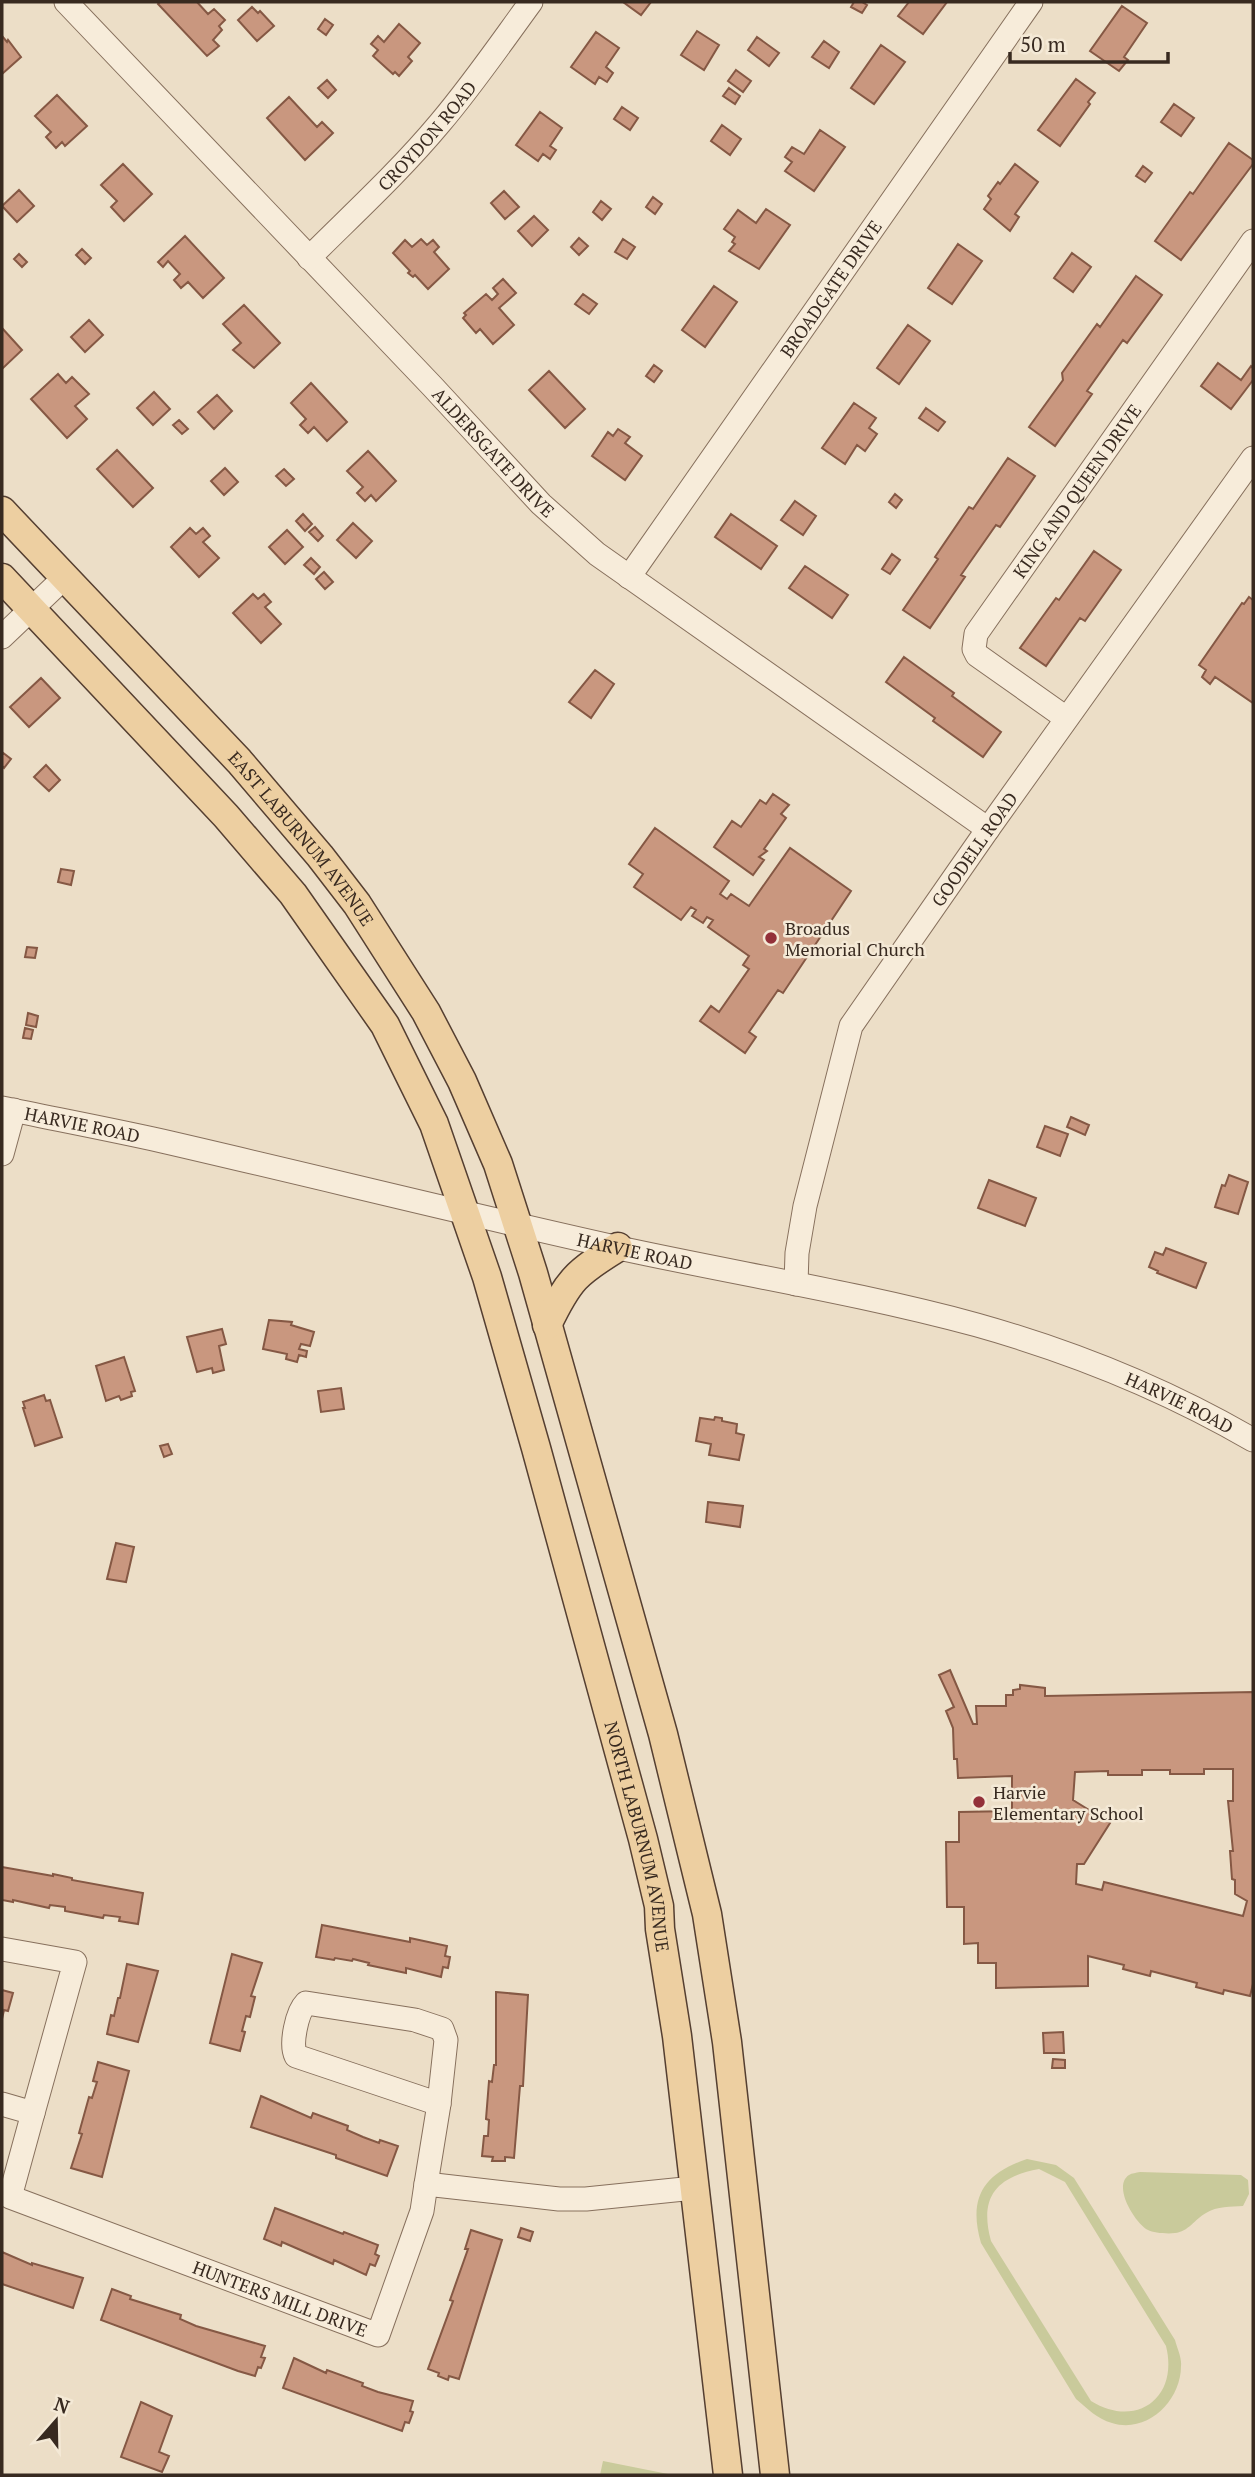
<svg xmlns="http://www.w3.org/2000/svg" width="1255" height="2477" font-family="'PT Serif',serif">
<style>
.green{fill:#c9ca9b;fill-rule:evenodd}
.building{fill:#c9977f;stroke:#855844;stroke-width:2;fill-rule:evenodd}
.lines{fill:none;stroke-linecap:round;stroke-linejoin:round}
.minor-casing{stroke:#87705d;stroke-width:25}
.major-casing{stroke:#553f31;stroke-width:31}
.minor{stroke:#f7ecda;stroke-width:23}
.major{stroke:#edcfa1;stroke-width:28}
.poi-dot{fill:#933039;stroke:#f4e9d6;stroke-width:2.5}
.labels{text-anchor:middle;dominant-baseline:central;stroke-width:5;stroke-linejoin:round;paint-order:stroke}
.street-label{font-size:18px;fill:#382a20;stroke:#f4e9d6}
.poi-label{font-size:18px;fill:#382a20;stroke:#f4e9d6;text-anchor:start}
</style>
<rect width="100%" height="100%" fill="#ecdec7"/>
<!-- green -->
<path class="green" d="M1027,2159l29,6 18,13 101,162c2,8 7,18 6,26 0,35 -34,68 -69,57 -15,-4 -25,-15 -36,-24l-95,-156c-13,-45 2,-69 46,-84zM1039,2169l26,13 101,164c13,52 -30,83 -75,55l-100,-160c-12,-44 5,-64 48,-72z
M1140,2172l101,3 7,5 1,14 -6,12c-12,1 -26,0 -37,7 -11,6 -18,19 -31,20 -7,1 -22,0 -27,-3 -13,-7 -36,-44 -19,-55 3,-2 7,-2 11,-3z
M603,2461l70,14h-73z"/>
<!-- building -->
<path class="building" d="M160,2h37l11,12 6,-5 11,11 -6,6 3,4 -9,10 6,6 -12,10 -49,-52z
M623,2h28l-10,13z
M854,2h8l5,3 -5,8 -11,-6z
M909,2h38l-24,32 -25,-18z
M1122,6l25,17 -23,34 4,3 -9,11 -29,-20z
M252,7l6,6 2,-2 14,15 -17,15 -19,-21z
M325,19l8,6 -7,10 -8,-6z
M399,24l21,19 -12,14 4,4 -13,15 -4,-4 -2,2 -20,-18 5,-6 -7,-6 7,-8 6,6z
M697,31l22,14 -15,25 -23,-15z
M596,32l23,16 -13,19 7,6 -6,9 -8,-5 -4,7 -24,-17z
M2,36l5,6 1,-2 13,17 -19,17z
M757,37l22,16 -10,13 -21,-16z
M824,41l15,11 -10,16 -17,-11z
M881,45l24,17 -31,42 -23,-16z
M736,70l15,11 -8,11 -15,-11z
M1076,79l19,14 -7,9 2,2 -30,42 -22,-16z
M327,80l9,10 -8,8 -10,-10z
M729,88l11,8 -5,8 -12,-8z
M57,95l30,31 -22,20 -3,-4 -6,6 -10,-11 5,-5 -16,-16z
M289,97l28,30 5,-5 11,11 -28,27 -38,-42z
M1174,104l20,14 -13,18 -20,-14z
M622,107l16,11 -8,12 -16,-11z
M540,112l22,16 -12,18 6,4 -6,9 -7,-5 -5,7 -22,-16z
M722,125l19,14 -11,16 -19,-14z
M820,130l25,17 -31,44 -29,-20 7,-9 -7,-5 7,-10 12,7z
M1229,143l24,17v4l-72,96 -26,-19 35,-49 3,2z
M123,164l29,30 -28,27 -13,-14 6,-6 -16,-16z
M1015,164l23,18 -23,32 4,3 -9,14 -26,-22 7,-10 -3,-3 10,-14 2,2z
M1143,166l9,7 -7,9 -9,-6z
M19,190l15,16 -17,16 -15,-16z
M504,191l15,16 -14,12 -14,-16z
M653,197l9,7 -7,10 -9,-7z
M601,201l10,8 -9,11 -9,-8z
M766,209l24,16 -31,44 -30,-18 6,-7 -3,-2 3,-5 -11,-8 14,-19 18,13z
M534,216l14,14 -16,16 -14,-15z
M185,236l39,42 -21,20 -15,-16 -7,6 -7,-8 6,-6 -12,-13 -5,6 -5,-5z
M579,238l9,8 -9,9 -8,-8z
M421,239l6,6 6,-5 6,7 -5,5 15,17 -21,20 -13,-14 -2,2 -5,-4 2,-2 -17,-18 12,-13 7,7z
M623,239l12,8 -8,12 -12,-7z
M958,244l24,17 -30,43 -24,-16z
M82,249l9,9 -6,6 -9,-9z
M1072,253l19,14 -18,25 -19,-14z
M19,254l8,8 -5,5 -8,-8z
M1136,276l26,19 -35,48 -4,-3 -36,51 5,3 -37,52 -26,-19 34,-47 -1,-7 35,-49 3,3z
M503,279l13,14 -17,15 15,17 -21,19 -13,-15 -4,4 -13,-15 3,-3 -2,-2 22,-19 6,6 6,-6 -5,-6z
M714,286l23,16 -32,45 -23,-17z
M583,294l14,10 -8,10 -14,-10z
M244,305l36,38 -26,25 -21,-18 8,-7 -18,-19z
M89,320l14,15 -18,17 -14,-15z
M908,325l22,16 -31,43 -22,-16z
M2,328l20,22 -20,19z
M1218,363l23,17 10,-14 2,2v12l-22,29 -30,-23z
M654,365l8,6 -8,11 -8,-6z
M549,371l36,38 -20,19 -36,-38z
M58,374l8,9 6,-6 17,17 -14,12 12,13 -20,19 -36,-39z
M311,383l36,39 -20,19 -13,-14 -6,6 -8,-8 6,-6 -15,-16z
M154,392l16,17 -17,16 -16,-17z
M217,395l15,16 -18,18 -16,-17z
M854,403l22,15 -7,10 8,6 -12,17 -8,-6 -12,19 -23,-16z
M926,408l19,14 -7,9 -19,-13z
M179,420l9,9 -6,5 -9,-9z
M618,429l12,8 -5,6 17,13 -17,24 -33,-24 16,-24 5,4z
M117,450l36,38 -20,19 -36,-38z
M368,451l28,30 -20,20 -5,-6 -6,6 -8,-8 6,-6 -16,-16z
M1008,458l27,18 -35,51 -4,-2 -35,50 4,2 -35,51 -27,-18 35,-51 -3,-2 34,-50 4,2z
M225,468l13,14 -14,13 -13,-14z
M284,469l10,10 -8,7 -10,-10z
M895,494l7,6 -6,8 -7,-6z
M795,501l21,15 -13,19 -22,-15z
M303,514l9,10 -7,7 -9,-10z
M731,514l46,32 -16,23 -46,-32z
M353,523l19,18 -16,17 -19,-18z
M315,527l8,9 -5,5 -9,-9z
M190,528l6,6 7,-6 7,8 -7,6 16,16 -20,19 -28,-30z
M287,530l16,17 -18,17 -16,-17z
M1094,551l27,19 -36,51 -5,-3 -34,48 -26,-18 36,-50 3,2z
M892,554l8,6 -10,14 -8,-5z
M311,558l9,9 -6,7 -10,-9z
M805,566l43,29 -16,23 -43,-30z
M324,572l9,10 -8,7 -9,-10z
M253,594l5,5 6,-5 7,8 -6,5 16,17 -20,19 -28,-30z
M1249,597l4,3v103l-38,-26 -5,7 -8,-7 4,-7 -7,-5 43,-62 2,1z
M904,657l50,36 -2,3 49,36 -18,25 -50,-36 2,-3 -49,-36z
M595,670l19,14 -23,34 -22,-16z
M41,678l19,20 -31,29 -19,-20z
M2,752l9,7 -7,9 -2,-2z
M46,765l14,15 -11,11 -15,-14z
M773,794l16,11 -8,9 5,4 -22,31 3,2 -8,6 5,3 -11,15 -39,-28 18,-26 9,6 19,-27 6,4z
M655,828l74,53 -9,13 7,5 4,-5 18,12 41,-58 61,43 -68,102 -5,-3 -29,42 7,5 -11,16 -45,-32 11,-15 8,6 30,-43 -6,-4 6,-9 -41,-29 5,-7 -6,-3 -4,6 -11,-7 4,-6 -5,-3 -10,13 -47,-33 9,-13 -14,-10z
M61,869l13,2 -3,14 -13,-3z
M27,947l10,1 -2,10 -10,-1z
M28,1013l10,3 -2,11 -10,-2z
M25,1028l8,2 -2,9 -8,-1z
M1071,1117l18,8 -4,10 -18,-8z
M1045,1126l23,8 -8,22 -23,-9z
M1229,1175l19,7 -10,32 -23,-7 7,-22 3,1z
M989,1180l47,18 -11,28 -47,-18z
M1166,1248l40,15 -10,25 -39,-15 1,-2 -9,-4 6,-15 8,3z
M269,1320l23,2 -1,3 23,7 -4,14 -9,-2 -2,5 8,2 -1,6 -7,-2 -2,7 -11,-3 1,-5 -24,-5z
M222,1329l4,15 -7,2 5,24 -11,3 -1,-5 -15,4 -10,-35z
M124,1357l11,34 -4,1 1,4 -11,4 -2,-4 -13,5 -10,-35z
M341,1388l3,21 -23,3 -3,-21z
M44,1395l2,6 4,-1 12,37 -27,9 -12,-38h2l-2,-6z
M715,1417l7,1v3l15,3 -1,9 8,2 -5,25 -30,-5 2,-11 -15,-3 4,-23 14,2z
M168,1444l4,10 -8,3 -4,-11z
M708,1502l35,4 -3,21 -34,-5z
M116,1543l18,4 -8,35 -19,-3z
M950,1670l23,54h4l-1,-18h30v-11h7v-5l7,-1v-4l25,3v8l208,-4v292l-3,12 -26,-6 -1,4 -27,-7 1,-4 -46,-12 -1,5 -27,-7 1,-4 -36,-9v30l-92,2v-25h-18v-20l-14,1v-37h-17l-1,-65h13v-30l53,-1v-35l-54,2 -1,-19h-3l-1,-31 -7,-17 8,-4 -15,-32zM1204,1769h29v32h-5l5,50h-3l2,28 3,1v14l12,7 -4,15 -139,-34 -2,8 -26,-6 1,-20h7l26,-41 -37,-23 2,-28 33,-1v4h34v-5h28v4h34z
M2,1867l51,9v-2l19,4v2l71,13 -5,31 -19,-3 1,-4 -16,-2 -1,3 -38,-7v-4l-15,-2 -1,3 -36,-8v2l-11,-2z
M322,1925l88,17v-4l37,8 -2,10 5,1 -2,11 -5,-1 -2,10 -35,-9v5l-38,-8 1,-2 -16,-4 -1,2 -17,-3 -1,2 -18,-3z
M232,1954l30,9 -11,33 4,1 -5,20 -4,-1 -4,15 3,1 -5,19 -30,-8z
M127,1964l31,7 -20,71 -31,-8 4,-19 3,1 4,-18h2z
M2,1990l11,3 -5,18 -4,-1 -2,9z
M496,1992l32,3 -5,91h-3l-6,72 -9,-1v4h-13l1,-4 -11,-1 2,-20h4l1,-16 -3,-1 3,-38 3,1 2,-17h2z
M1063,2032l1,21h-20l-1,-20z
M1053,2059l12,1v8h-13z
M98,2062l31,9 -27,106 -31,-9 11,-34 -3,-1 10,-36 3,1 5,-16 -4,-1z
M261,2096l50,22 2,-5 35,13 -1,4 16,7 16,6 1,-3 18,6 -11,30 -51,-18v-3l-85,-28z
M275,2208l68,26 1,-2 34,13 -3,9 4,2 -4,10 -5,-2 -4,11 -32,-15 -1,4 -51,-22 -1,4 -17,-7z
M521,2228l12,4 -3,9 -12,-4z
M471,2230l31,10 -43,139 -10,-3 -1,4 -10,-4 1,-3 -11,-4 25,-68 -3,-1 18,-51h-3z
M2,2252l30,13v-2l51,15 -10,30 -71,-24z
M112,2289l19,7 -1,3 51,16 -1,4 16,7 69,20 -4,11 4,1 -4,10 -3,-1 -3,9 -17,-5 -137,-51z
M294,2358l32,15 1,-3 36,13 -1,3 16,6 35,9 -3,10 3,1 -4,11 -4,-1 -3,9 -119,-43z
M141,2402l31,14 -13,36 10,4 -7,16 -41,-15z"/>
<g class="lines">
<defs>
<g id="minor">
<path id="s1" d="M66,2l366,384 109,118 56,50 391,275"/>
<path id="s2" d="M309,258c44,-44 91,-87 131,-135 33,-39 61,-80 91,-121"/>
<path id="s3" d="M629,577l402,-575"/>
<path d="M2,637l63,-60"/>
<path id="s4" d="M1066,718l-89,-63 -3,-6 2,-15 277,-393"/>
<path id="s5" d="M2,1108c53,11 106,21 160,33 152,35 304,73 457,107 119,26 240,45 358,77 96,27 190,65 276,115"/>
<path d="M2,1154l12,-44"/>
<path id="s6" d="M796,1284l1,-31 8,-47 46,-180 137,-197 265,-371"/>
<path d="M2,1949l73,13 -42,151"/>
<path d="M306,2003l109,17 27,9 4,11 -7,64 -143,-48c-6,-12 1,-44 10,-53z"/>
<path id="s7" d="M2,2104l31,9 -23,84 368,138 44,-124 4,-27 133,15h27l108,-11"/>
<path d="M426,2184l13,-80"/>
</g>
<g id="major">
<path id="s8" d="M2,511l237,250 81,95 37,48 69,108 36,69 36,83 35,109 130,461 44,180 20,128 48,433"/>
<path id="s9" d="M2,578l224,238 67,78 92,131 49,99 53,153 49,171 107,391 16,67 1,23 17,107 51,439"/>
<path d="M547,1325c22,-46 29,-52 71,-78"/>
</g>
</defs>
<!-- minor casing -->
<use href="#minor" class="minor-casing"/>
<!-- major casing -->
<use href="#major" class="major-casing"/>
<!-- minor -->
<use href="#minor" class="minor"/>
<!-- major -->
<use href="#major" class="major"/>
</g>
<!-- markers -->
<g class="poi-dot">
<circle cx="771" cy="938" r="7"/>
<circle cx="979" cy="1802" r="7"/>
</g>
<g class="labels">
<!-- street labels -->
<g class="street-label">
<text stroke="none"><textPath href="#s2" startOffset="170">CROYDON ROAD</textPath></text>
<text stroke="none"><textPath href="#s3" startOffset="352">BROADGATE DRIVE</textPath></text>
<text stroke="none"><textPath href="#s1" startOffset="621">ALDERSGATE DRIVE</textPath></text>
<text stroke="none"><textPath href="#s4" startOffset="306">KING AND QUEEN DRIVE</textPath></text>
<text stroke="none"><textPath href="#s8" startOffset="444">EAST LABURNUM AVENUE</textPath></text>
<text stroke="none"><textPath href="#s6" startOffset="480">GOODELL ROAD</textPath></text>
<text stroke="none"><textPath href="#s5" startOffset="82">HARVIE ROAD</textPath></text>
<text stroke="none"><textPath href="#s5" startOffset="649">HARVIE ROAD</textPath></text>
<text stroke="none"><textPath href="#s5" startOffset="1216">HARVIE ROAD</textPath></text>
<text stroke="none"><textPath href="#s9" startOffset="1442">NORTH LABURNUM AVENUE</textPath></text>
<text stroke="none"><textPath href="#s7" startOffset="408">HUNTERS MILL DRIVE</textPath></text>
</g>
<!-- poi labels -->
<g class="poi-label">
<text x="785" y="928">Broadus<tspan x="785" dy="21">Memorial Church</tspan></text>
<text x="993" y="1792">Harvie<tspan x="993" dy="21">Elementary School</tspan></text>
</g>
</g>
<!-- border -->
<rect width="1255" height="2477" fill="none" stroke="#382a20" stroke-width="7"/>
<!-- north arrow -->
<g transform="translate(56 2421) rotate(20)" stroke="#f4e9d6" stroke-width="5" paint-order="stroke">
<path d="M0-5L12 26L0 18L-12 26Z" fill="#382a20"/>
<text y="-10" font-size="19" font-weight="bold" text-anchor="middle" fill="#382a20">N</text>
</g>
<!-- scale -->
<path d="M1010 52v10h158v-10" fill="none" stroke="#382a20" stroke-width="3.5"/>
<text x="1020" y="52" font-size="21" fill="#382a20" stroke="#f4e9d6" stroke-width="5" paint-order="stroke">50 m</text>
</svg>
